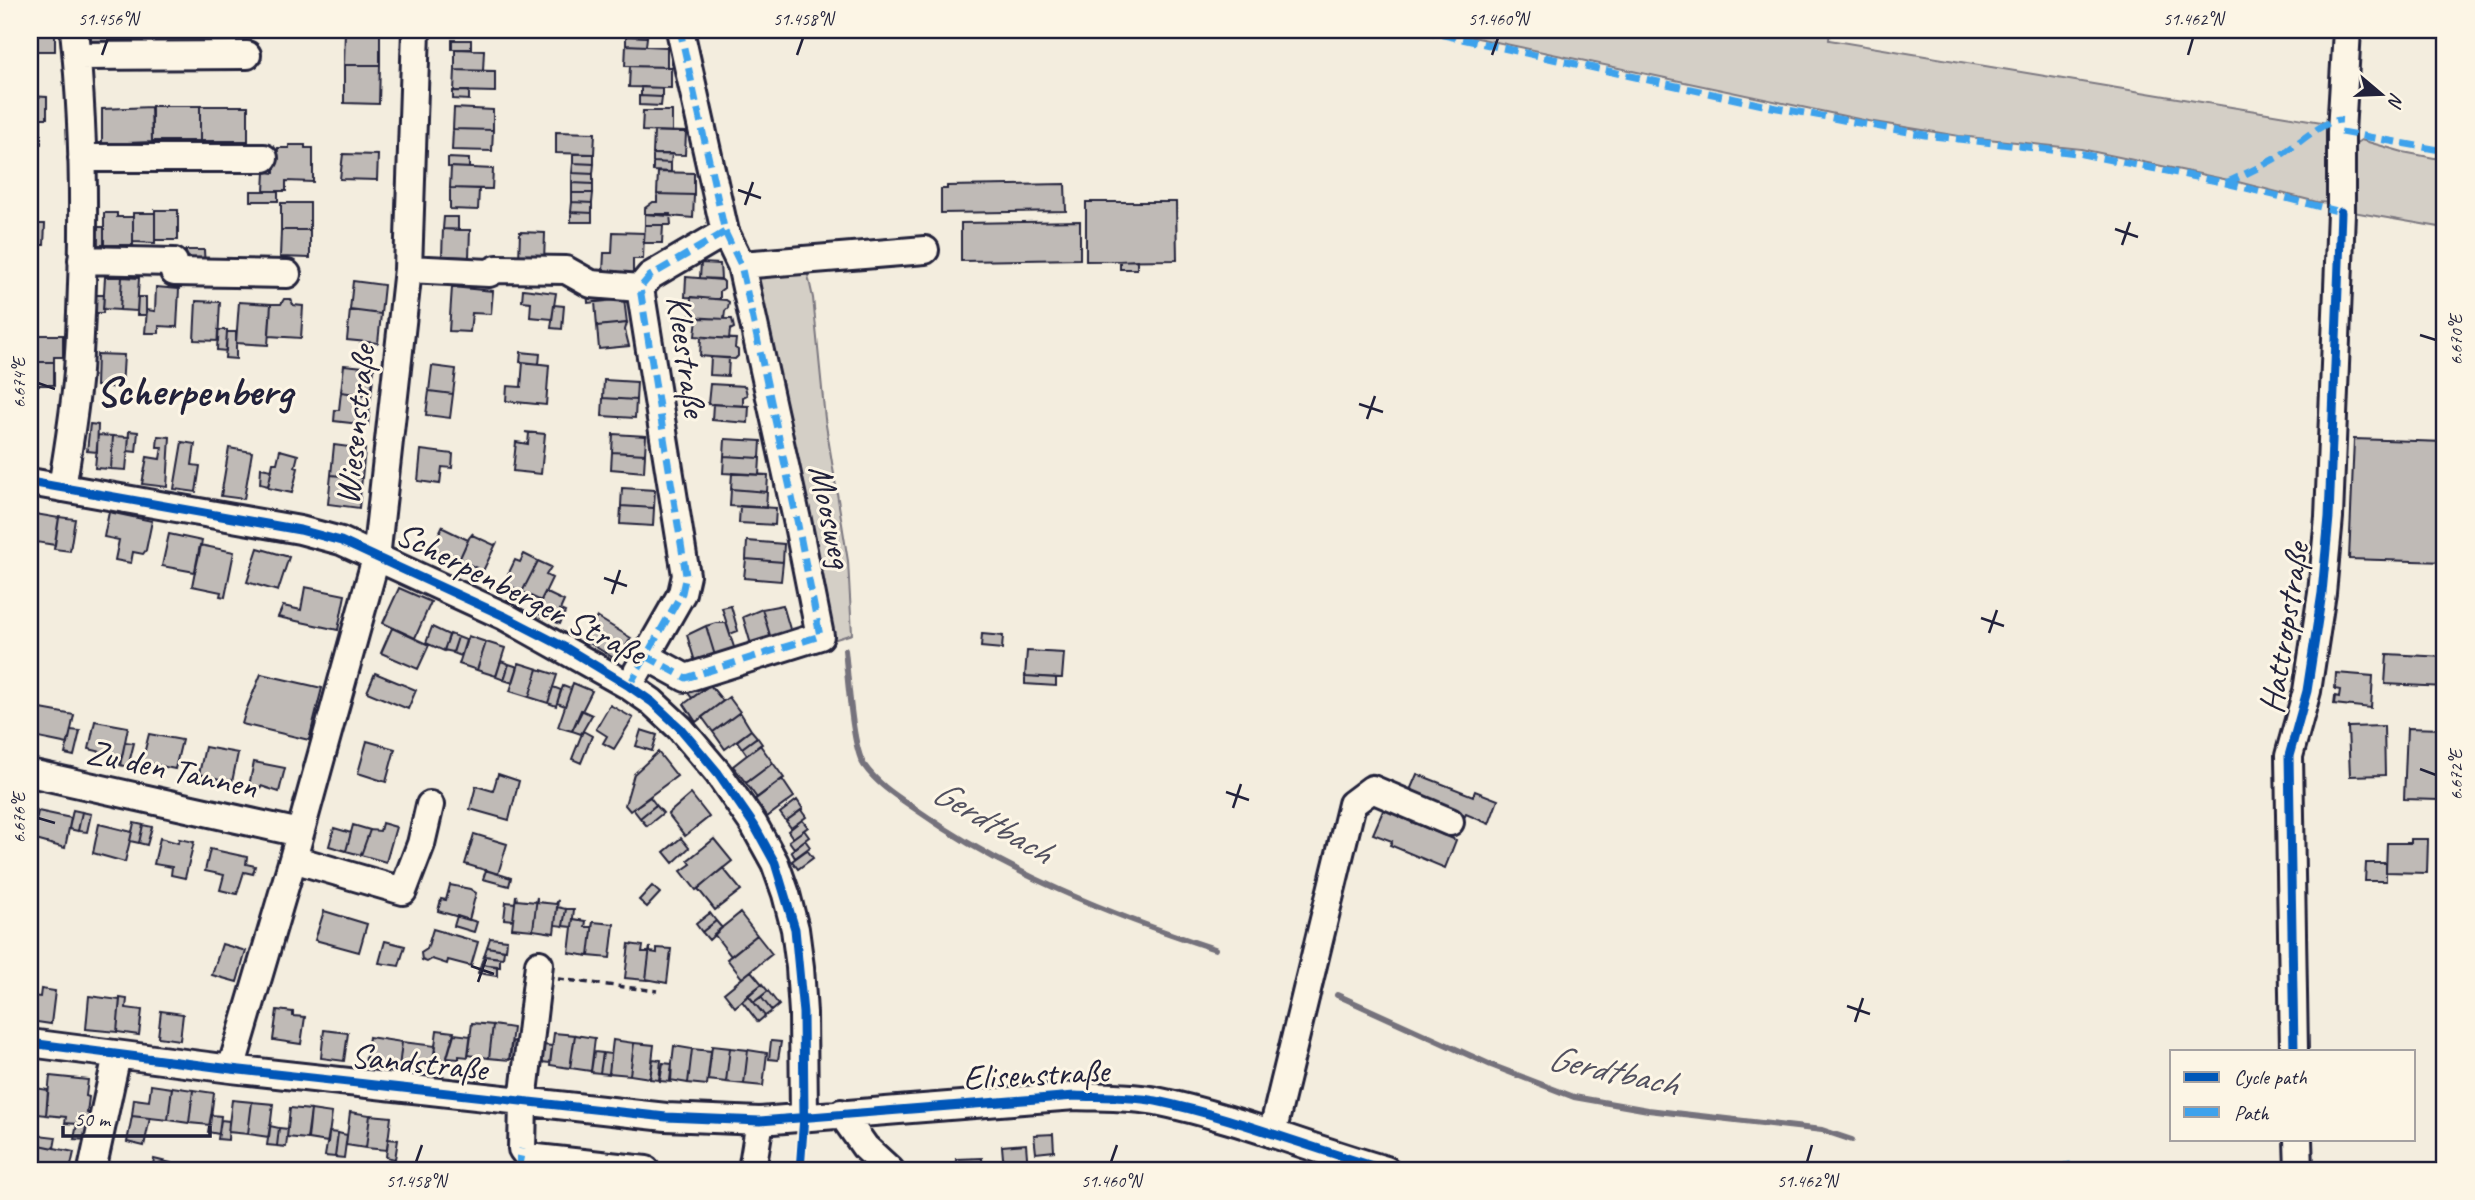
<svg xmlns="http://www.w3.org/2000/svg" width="2475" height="1200" font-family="Caveat,sans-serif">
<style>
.green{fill:#d4cfc6;stroke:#7b7880;stroke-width:2}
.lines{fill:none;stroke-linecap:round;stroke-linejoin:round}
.stream{stroke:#75727b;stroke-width:6}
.building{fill:#bfbab6;stroke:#22223b;stroke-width:2}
.minor-casing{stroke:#22223b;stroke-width:32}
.path{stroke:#22223b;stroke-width:3.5;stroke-dasharray:7 5;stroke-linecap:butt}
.minor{stroke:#fcf5e5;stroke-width:26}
.quiet{stroke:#3ea2ec;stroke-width:7;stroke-dasharray:14 7;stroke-linecap:butt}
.cycleway-casing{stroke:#fcf5e5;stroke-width:13}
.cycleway{stroke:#0057b8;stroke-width:9}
.ticks{fill:none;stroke:#22223b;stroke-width:2.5}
.labels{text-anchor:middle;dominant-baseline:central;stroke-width:6;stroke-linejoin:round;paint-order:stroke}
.street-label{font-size:35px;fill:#22223b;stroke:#fcf5e5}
.water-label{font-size:37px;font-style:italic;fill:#525160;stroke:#fcf5e5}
.district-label{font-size:42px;font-weight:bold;fill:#22223b;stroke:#fcf5e5}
.neatline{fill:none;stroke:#22223b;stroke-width:2.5}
.ticks-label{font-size:18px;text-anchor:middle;fill:#22223b}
</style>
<rect width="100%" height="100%" fill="#f3edde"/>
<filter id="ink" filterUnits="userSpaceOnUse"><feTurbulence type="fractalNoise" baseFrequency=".0143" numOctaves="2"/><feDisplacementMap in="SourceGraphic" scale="14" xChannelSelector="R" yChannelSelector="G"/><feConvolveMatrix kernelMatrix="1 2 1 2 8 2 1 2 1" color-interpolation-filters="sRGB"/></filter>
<g filter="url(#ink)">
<!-- green -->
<path class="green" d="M1440,30h390l-1,10 505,84 -1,79 -16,-1 -79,-20 -157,-33 -122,-13 -91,-15z
M2361,140l42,12 42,8v68l-98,-17 3,-64z
M806,266l7,32 12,121 23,142 4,73 -25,8 -77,-370z"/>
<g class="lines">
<!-- stream -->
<path class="stream" d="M845,650c3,26 7,97 19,115 14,20 34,32 53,45 89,63 194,105 298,139
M1337,995l154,70 83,32 74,13 174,20 30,10"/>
</g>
<!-- building -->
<path class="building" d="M91,30h18v18h-18z
M109,30h48v10h-48z
M157,30h49v7h-49z
M206,30h50v7h-50z
M345,30h35v35h-36z
M626,30h21v7l-21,-1z
M30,33h25v18h-25z
M626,36l21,1 -1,9 -20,-1z
M452,40h19v9h-19z
M626,45l41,2v20l-42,-1z
M455,49l29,1 -1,21 -28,-1z
M344,65h36l-1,39 -35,-1z
M630,66l41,1v21l-42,-1z
M455,70l40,1v21l-41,-1z
M641,87l21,1v9l-21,-1z
M453,91h16v9l-16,-1z
M30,96l17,1v21h-6v26l-11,-1z
M639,96l23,1 -1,9 -22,-1z
M152,106h48v35h-48z
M200,106h48v35h-48z
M151,107l1,35 -50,2v-35z
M454,108l39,2v20l-40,-1z
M643,111h29v21l-30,-1z
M453,129l40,1 -1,21 -40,-1z
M654,131l32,1 -1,23 -32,-1z
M556,132l39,1 -1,21 -38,-1z
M289,145h16v3h8v34l-27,-1v10h-22l1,-19 9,1v-8h3l1,-17h11z
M343,154l35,1 -1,25 -37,-1z
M573,154h21v10l-21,-1z
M653,154h19l-1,9 -18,-1z
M448,158l21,1v9l-21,-1z
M653,162l18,1v9l-18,-1z
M573,163l21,1 -1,10 -21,-1z
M451,167l42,2 -1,20 -42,-1z
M658,172l36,1v22l-37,-1z
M572,173l21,1v10l-21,-1z
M572,183l21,1v9h-21z
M1065,184l1,27 -125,2v-24h6v-3z
M450,188l29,1 -1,21 -28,-1z
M251,191h27v10h-27z
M572,193h21l-1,10 -20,-1z
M657,194l37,1 -1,23 -48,-4v-6l8,-6h4z
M572,202l20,1v10l-21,-1z
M1086,202h90l1,58 -91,1z
M281,203h29v27h-29z
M155,210h23v30h-23z
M571,212l21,1v9h-21z
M104,213h13v4h16v28h-29z
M133,213h22v30l-22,-1z
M645,214h25l1,11h-26z
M444,217h14v13l-15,-1z
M1080,221v38l-119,2v-38z
M30,224h15l-1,21h-6v26h-8z
M645,225h18l-1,18h-18z
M94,227h10v18h-9z
M443,229l27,1 -1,27 -27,-1z
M281,230h29v28l-30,-1z
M520,232l25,1 -1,29 -25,-1z
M613,232l31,1 -1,26h-10v14l-30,-1 1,-19h8z
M186,250h18l1,18h-19z
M1137,260v9h-17v-8z
M701,263l19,1 1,15 -21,-1z
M105,277h17l-2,33 -17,-1z
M122,277l17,1 -2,33 -17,-1z
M686,277l36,3 2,2v6l-4,3v8l-35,-2z
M353,281l31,4 -3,29 -31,-4z
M156,287l23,2 -2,38 -18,-1v7h-14l2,-23 8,1z
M452,287l41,4 -2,23 -19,-1 -2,19 -21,-1z
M587,288l18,1 1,12 -18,2z
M523,289l33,4 -4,26 -22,-2 1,-15 -9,-1z
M95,295h9l-1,18h-9z
M138,297h8v18h-9z
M691,297l35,3 3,2 -1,6 -3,3 -1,8 -34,-2z
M284,299h7l2,6 10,1 -2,32 -32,-2 2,-32h10z
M624,299l3,24 -30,3 -2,-24z
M196,301l24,1 -2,39 -24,-1z
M239,302l32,2 -3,41 -32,-2z
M554,305l10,1 -2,23 -11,-1z
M350,310l31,4 -3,29 -31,-3z
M697,318l35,1 2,9 -4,2 -1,9 -34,-3z
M627,323l-2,7 4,16 -30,3 -2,-23z
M218,330h9l-1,21 -9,-1z
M227,332h9v27l-11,-1z
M30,335h33v22h-9v5h-24z
M701,337l35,2 -1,9 3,2v6l-3,3 -35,-3z
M521,352l19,2 -1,10 -19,-2z
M97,354l27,1 -2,33 -26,-2z
M711,357l18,1 -1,18 -18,-1z
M30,362h24v23h-24z
M523,362l26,3 -3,40 -40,-4 1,-15 14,1z
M344,365l30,3 -3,28 -30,-4z
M432,366l24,3 -3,25 -24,-3z
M604,380l33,2 -1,18 -33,-2z
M710,384l35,2 2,9 -4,2v9l-35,-2z
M429,391l24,3 -3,24 -24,-3z
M341,392l30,4 -3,29 -34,-4 1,-11h4z
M603,398l33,2 -1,18 -33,-2z
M713,404l36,2 -1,17 -36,-3z
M90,424l8,1 -1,27 -10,-1z
M129,431l9,1 -2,20 -8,-1z
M525,432l20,2 -4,40 -28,-3 3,-29 12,2 1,-11z
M613,434l33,2 -1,18 -33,-2z
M98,435l15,1 -2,33 -16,-1z
M113,436l16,1 -3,33 -15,-1z
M158,436l12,1 -3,50 -25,-3 5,-27 13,2 2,-12h-5z
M725,439l36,2 -1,17 -36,-2z
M2354,439l91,3v120l-96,-3z
M182,442l13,2 -3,21 8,1 -4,26 -22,-3z
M334,445l31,4 -3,29 -31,-3z
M229,448l23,4 -8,47 -23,-3z
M280,450l18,5 -3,12 3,1 -6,25 -24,-5 5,-25h4z
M421,450l32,4 -1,14 -10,-1 -2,17 -22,-3z
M612,452l33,2 -1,18 -33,-3z
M724,456l36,2 -1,17 -36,-2z
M261,468l11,2 -4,16 -8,-2z
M732,473l36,2 -1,17 -36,-3z
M331,475l31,3 -3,30 -31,-4z
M622,488l33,2 -1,18 -33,-2z
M731,489l36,3 -1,16 -36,-2z
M621,506l33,2 -1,18 -33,-2z
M740,506l36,2 -1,17 -36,-2z
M109,512l43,9 -6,29 -3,4 -10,-2 -2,11 -16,-3 4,-20 -15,-3z
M30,513l29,5 -4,27 -25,-4z
M59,517l16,2 -5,32 -16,-2z
M443,525v3l25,12 -9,20 -27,-12z
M473,533l-1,2 22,10 2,-1 -13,27 -24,-11 10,-22z
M169,534l33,7 -7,31 -33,-6z
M747,541l37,3 -1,18 -37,-3z
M200,545l34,7 -9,45 -5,-1 1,-4 -29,-6z
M258,548l31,9 -11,34 -31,-9z
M524,554l14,7 -16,31 -18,-9 11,-23 5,2z
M746,559l37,3 -2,19 -37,-3z
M538,561l13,6 -5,8 6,3 -11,23 -19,-9z
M305,587l40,8 -7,35 -60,-13 5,-11 18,4z
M399,588l32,14 -16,36 -32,-15z
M545,592l19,9 -4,9 5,2 -5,12 -25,-12z
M783,605l9,31 -20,6 -10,-33z
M731,606l7,25 -8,3 -8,-26z
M762,609l10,33 -20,6 -9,-31z
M597,617l34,21 -14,22 -34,-21z
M716,623h10l10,30 -20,6 -10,-33z
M706,626l10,33 -20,6 -9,-30z
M432,627l17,8 -5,16 -18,-8z
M392,628l37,17 -11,24 -37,-16z
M450,634l8,3 -5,15 -9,-2z
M982,634l21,2 -1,13 -21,-2z
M468,636l18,6 -9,28 -18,-6z
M458,637l8,3 -5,16 -8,-3z
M486,642l19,6 -9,28 -19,-6z
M1027,651l37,2 -2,25 -37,-2z
M2387,654l58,3v30l-60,-3z
M501,661l8,3 -5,16 -8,-3z
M519,663l19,6 -9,28 -19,-6z
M509,664l9,3 -5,16 -9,-3z
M538,669l19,6 -9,28 -19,-6z
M375,673l41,17 -8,19 -41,-17z
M2336,673l37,3 -2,32 -37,-4 1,-8 4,1 1,-7 -5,-1z
M261,674l61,14 -13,52 -67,-16 4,-14z
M1025,676l31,2v8l-31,-2z
M700,680l8,6 -16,12 -7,-9z
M573,683l19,8 -20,40 -14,-4z
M710,685l13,16 -27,21 -12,-18z
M563,686l8,3 -6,17 -8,-3z
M553,687l8,3 -5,16 -8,-3z
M729,697l11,15 -27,20 -11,-15z
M610,705l23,13 -19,31 -11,-6 4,-7 -11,-7z
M41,709l33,6 -6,29 -34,-7z
M581,710l11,5 -11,19 -9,-3z
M740,712l11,18 -26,19 -12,-17z
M95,721l33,6 -6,30 -33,-8z
M2384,726l1,49 -35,1 -2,-49z
M2407,728l36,1 -4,71 -35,-1z
M71,730l9,1 -6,25 -9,-2z
M641,730l16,5 -5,16 -16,-5z
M751,730l6,7 -15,11 -5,-7z
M583,731l9,5 -11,27 -9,-4z
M149,734l33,6 -7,29 -33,-7z
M757,737l5,7 -15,11 -5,-7z
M367,741l28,8 -9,33 -28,-9z
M125,742l9,1 -6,24 -8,-2z
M760,745l13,18 -27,20 -13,-17z
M205,747l33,6 -6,29 -33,-8z
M658,752l19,24 -47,35 -5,-6 9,-31z
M254,762l31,6 -6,24 -18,-6 -1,2 -11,-2z
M773,763l11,15 -27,20 -11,-15z
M498,774l21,7 -10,39 -39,-11 6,-23 17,5z
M1417,774l56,22 2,-5 23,9 -9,24 -23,-10 -2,4 -56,-23z
M782,779l12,18 -27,20 -12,-18z
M691,794l18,23 -24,19 -17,-22z
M650,797l6,8 -16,13 -7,-9z
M797,800l6,9 -17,12 -6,-8z
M656,805l7,8 -16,13 -7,-8z
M1385,806l19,8 -2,4 54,22 -11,28 -55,-23 2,-4 -19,-7z
M73,810l9,2 -4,19 -9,-2z
M801,810l5,7 -15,11 -5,-7z
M38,811l33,7 -6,30 -33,-9z
M82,812l9,2 -4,18 -9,-1z
M802,820l6,7 -15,11 -5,-7z
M134,823l9,2 -4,18 -9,-2z
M382,823l14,4 -10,35 -25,-7 9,-25 10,1z
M99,824l33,8 -7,30 -32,-9z
M143,825l9,2 -5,18 -8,-2z
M353,825l17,5 -9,25 -15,-4z
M334,828l17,5 -5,18 -17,-5z
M804,830l5,7 -15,11 -5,-7z
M474,834l33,10 -9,30 -33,-10z
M160,838l18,5 1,-4 15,3 -9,36 -14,-3 1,-8 -18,-3z
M681,838l8,10 -16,15 -9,-11z
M714,839l18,22 -36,29 -15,-19 10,-7 -3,-4z
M2411,839h17l-1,34 -41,-1 1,-29h24z
M805,840l5,7 -15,11 -4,-7z
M210,849l37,8 -1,7 9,2 -2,8 -9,-2 -7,22 -17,-4 4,-15 -19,-4z
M807,850l6,8 -15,11 -6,-8z
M2366,863h20v18h-21z
M723,868l18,22 -26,20 -17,-21z
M486,870l25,8 -2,8 -26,-7z
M450,885l20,4 6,4 -7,27 -31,-9 3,-12 5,1z
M652,886l8,7 -13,14 -8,-7z
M516,895l1,5 19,2 1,-5 -4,33 -21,-2z
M537,897v5l19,2 2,-4 -4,33 -21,-3z
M506,902l9,1 -2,17 -9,-1z
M557,907l9,2 -3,17 -8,-1z
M566,909h8l-2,18 -9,-1z
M324,911l43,13 -8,28 -44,-12z
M710,913l6,8 -14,11 -6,-8z
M740,913l17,22 -26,21 -17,-22z
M457,916l20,6 -3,10 -20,-6z
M573,919l13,2 -1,6h7l1,-5 -4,34 -20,-3z
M716,921l6,7 -13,12 -7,-8z
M593,922l21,2 -4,34 -21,-2z
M433,929l45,13 -7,24 -23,-6 -1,4 -15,-5 -5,3 -5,-2 -1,-7 6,-4z
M757,935l15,19 -30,24 -15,-19z
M490,938l17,2 -1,10 -19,-3z
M385,941l20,5 -6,20 -20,-3z
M222,944l24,7 -9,31 -25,-7z
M629,944l14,2 -1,6h7l1,-5 -4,33 -21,-2z
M487,947l17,3 -1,8 -19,-2z
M650,947v5l7,1v-5l14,1 -4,34 -21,-4z
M484,956l16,2v9l-19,-3z
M481,964l16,2v10l-19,-3z
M751,971l11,13 -27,23 -11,-14z
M762,984l6,7 -14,11 -6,-7z
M41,989l14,2 -4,33 -21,-3 2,-25 8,1z
M768,991l11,14 -7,6 -11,-14z
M748,995l17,21 -7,6 -16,-21z
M89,996l31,4 -3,32 -31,-3z
M761,997l11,14 -7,5 -11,-14z
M120,998l7,1 -1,9 16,2 -3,25 -22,-3z
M277,1010l16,2v4l12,1 -4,27 -28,-4z
M161,1011l22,3 -3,26 -22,-3z
M472,1023l21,2 -4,33 -21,-3z
M493,1025l20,3 -4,32 -20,-2z
M324,1030l24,3 -4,28 -23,-3z
M437,1030l17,2 -9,32 -12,-2z
M554,1033l21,2 -5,33 -20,-3z
M454,1034l17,2 -3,21 -9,-1v3l-12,-1z
M575,1035l20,3 -4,33 -21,-3z
M369,1037l33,5 -3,26 -34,-4z
M613,1040l21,3 -4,32 -21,-2z
M512,1041l8,2 -1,17 -9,-1z
M771,1041l10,1 -3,18 -9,-1z
M402,1042l34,4 -4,26 -33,-4z
M634,1043l20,2 -4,33 -20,-3z
M543,1045l9,1 -2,17 -9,-1z
M674,1046l18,3 -4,34 -18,-3z
M712,1046l18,2 -4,34 -18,-2z
M730,1048l18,2 -4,34 -18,-2z
M692,1049l19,2 -4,34 -19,-2z
M748,1050l19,3 -4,33 -19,-2z
M594,1052l9,1 -3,20 -9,-1z
M603,1053l8,1 -2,20 -9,-1z
M653,1059l8,1 -2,20 -9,-1z
M663,1063l9,1 -1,18 -11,-1z
M50,1076l38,4 -2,16 3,1 -2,16h7l-6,27 -14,-1 3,-15 -12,-1 1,-6 -20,-2z
M151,1085l21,3 -4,32 -36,-4 2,-17 15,2z
M30,1087l18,3 -2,25 -16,-2z
M172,1087l21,3 -4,33 -21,-3z
M193,1090l21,3 -4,32 -21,-2z
M232,1100l20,2 -4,32 -20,-2z
M252,1102l21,2 -4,33 -21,-3z
M290,1108l21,2 -4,29 -20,-2z
M311,1110l21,3 -4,29 -20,-3z
M350,1112l20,3 -4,33 -20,-3z
M211,1115l10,1 -2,18 -11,-2z
M370,1115l21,2 -4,33 -21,-2z
M132,1116l18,2 -6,28 -17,-4z
M221,1120l8,1 -1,19 -10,-1z
M270,1126l9,2 -2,18 -10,-1z
M279,1128l9,1 -2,18 -9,-1z
M329,1132l9,1 -3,24 -10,-1z
M338,1133l9,2 -3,23 -9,-1z
M30,1134l26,3 -2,11 -24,-5z
M1053,1134l1,17 -18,2 -2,-18z
M388,1139l10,1 -3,19 -9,-2z
M30,1143l44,9 -4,18 -40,-7z
M1026,1144l2,26h-24l-2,-24z
M982,1158l1,12h-26l-1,-11z
M154,1159l17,4 -2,7h-17z
M34,1164l28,6h-29z"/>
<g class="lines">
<defs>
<path id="minor" d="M77,56l170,-1
M82,158h182
M82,260l92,2v10l113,2
M741,265l184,-15
M408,269l81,4 8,-4 69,1 25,14 49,4
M30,482l270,48 41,11 163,75 125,70 23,16 28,26 38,45 36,52 21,38 11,31 9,35 5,38 3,46 1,103
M62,488c6,-39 13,-78 16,-117 7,-113 8,-229 -4,-341
M646,656l40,22 134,-42 -23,-116 -56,-255 -16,-33 -45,-202
M637,672l45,-79 4,-18 -46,-287 10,-12 75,-44
M30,773l270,60
M293,859l110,32 18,-47 9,-39
M539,964l-16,138 -1,47 6,8 118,13
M30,1043l201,26 435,48 94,4 315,-25c27,1 54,0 81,5 78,16 153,47 230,69
M2294,1051l-5,-295 18,-65 15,-98 7,-76 12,-305v-80l6,-102
M231,1069l62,-210 83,-301 32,-289 8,-239
M841,1113l24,34 25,23
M1272,1134l80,-330 20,-15 78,33
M2298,1139l1,31
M92,1170l25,-115
M752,1170l8,-49"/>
</defs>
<!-- minor casing -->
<use href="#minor" class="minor-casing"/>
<!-- path -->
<path class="path" d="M558,979l99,12"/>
<!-- minor -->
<use href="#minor" class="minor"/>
<!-- quiet -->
<path class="quiet" d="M1421,30l351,77 153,28 152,18 149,30 115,29
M2341,132l104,19
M2226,183c17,-8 34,-16 50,-25 17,-9 47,-39 66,-38
M646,656l40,22 134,-42 -23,-116 -56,-255 -16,-33 -45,-202
M629,686l53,-93 4,-18 -46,-287 10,-12 75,-44
M2067,1162l1,8
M518,1170l4,-21"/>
<defs>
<path id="cycleway" d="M30,482l270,48 41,11 163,75 64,33 61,37 23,16 28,26 38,45 36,52 21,38 20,66 8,84 1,103 -4,54
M30,1043l201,26 435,48 94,4 315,-25c27,1 54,0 81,5 78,16 153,47 230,69
M2294,1051l-5,-295 18,-65 15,-98 7,-76 12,-305"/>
</defs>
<!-- cycleway casing -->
<use href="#cycleway" class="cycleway-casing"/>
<!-- cycleway -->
<use href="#cycleway" class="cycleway"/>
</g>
</g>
<!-- ticks -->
<path class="ticks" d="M102,55l6,-17M797,55l6,-17M1492,55l6,-17M2188,55l5,-17M738,190l23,8M745,205l8,-23M2115,229l23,8M2122,245l8,-23M2420,335l16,5M38,383l17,6M1359,404l24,8M1367,419l8,-23M604,578l23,8M612,594l8,-24M1981,618l23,8M1989,633l8,-23M2420,769l16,6M1226,792l23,8M1233,808l8,-24M38,818l17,5M471,966l23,8M478,982l8,-23M1847,1006l23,8M1855,1022l8,-24M416,1162l6,-17M1111,1162l6,-17M1807,1162l5,-17"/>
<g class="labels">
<!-- street labels -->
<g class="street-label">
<text transform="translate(687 356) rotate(82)">Kleestraße</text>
<text transform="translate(355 425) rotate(-84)">Wiesenstraße</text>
<text transform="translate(831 516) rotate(78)">Moosweg</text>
<text transform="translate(521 593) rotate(27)">Scherpenberger Straße</text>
<text transform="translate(2284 628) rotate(-81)">Hattropstraße</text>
<text transform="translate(172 769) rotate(12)">Zu den Tannen</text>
<text transform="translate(419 1062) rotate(6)">Sandstraße</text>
<text transform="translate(1036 1074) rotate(-3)">Elisenstraße</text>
</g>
<!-- water labels -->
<g class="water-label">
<text transform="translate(993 821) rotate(30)">Gerdtbach</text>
<text transform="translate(1613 1070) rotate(12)">Gerdtbach</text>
</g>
<!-- district labels -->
<g class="district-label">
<text x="194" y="391">Scherpenberg</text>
</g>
</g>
<!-- margin -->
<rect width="2475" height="1200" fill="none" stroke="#fcf5e5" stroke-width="77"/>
<!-- legend -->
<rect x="2170" y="1050" width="245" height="91" fill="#fcf5e5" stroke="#a5a1a1" stroke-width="2"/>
<rect x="2184" y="1072" width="35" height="10" fill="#0057b8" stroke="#a5a1a1" stroke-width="2"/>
<text x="2234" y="1084" font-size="21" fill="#22223b">Cycle path</text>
<rect x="2184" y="1107" width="35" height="10" fill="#3ea2ec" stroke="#a5a1a1" stroke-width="2"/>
<text x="2234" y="1120" font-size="21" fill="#22223b">Path</text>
<!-- north arrow -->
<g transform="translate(2381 94) rotate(109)" stroke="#fcf5e5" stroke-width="5" paint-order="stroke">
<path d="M0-5L12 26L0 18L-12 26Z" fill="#22223b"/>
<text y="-10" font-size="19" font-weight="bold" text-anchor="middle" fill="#22223b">N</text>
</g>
<!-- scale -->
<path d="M63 1126v10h147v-10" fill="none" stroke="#22223b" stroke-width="3.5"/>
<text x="74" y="1126" font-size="21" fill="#22223b" stroke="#fcf5e5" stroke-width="5" paint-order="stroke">50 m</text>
<rect x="38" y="38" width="2398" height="1124" class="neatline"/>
<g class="ticks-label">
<text x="108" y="25">51.456°N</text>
<text x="803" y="25">51.458°N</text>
<text x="1498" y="25">51.460°N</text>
<text x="2193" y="25">51.462°N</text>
<text transform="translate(2456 340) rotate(-90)" y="6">6.670°E</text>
<text transform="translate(19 383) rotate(-90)" y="6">6.674°E</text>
<text transform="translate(2456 775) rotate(-90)" y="6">6.672°E</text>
<text transform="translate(19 818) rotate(-90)" y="6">6.676°E</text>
<text x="416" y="1187">51.458°N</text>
<text x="1111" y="1187">51.460°N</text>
<text x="1807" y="1187">51.462°N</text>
</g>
</svg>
